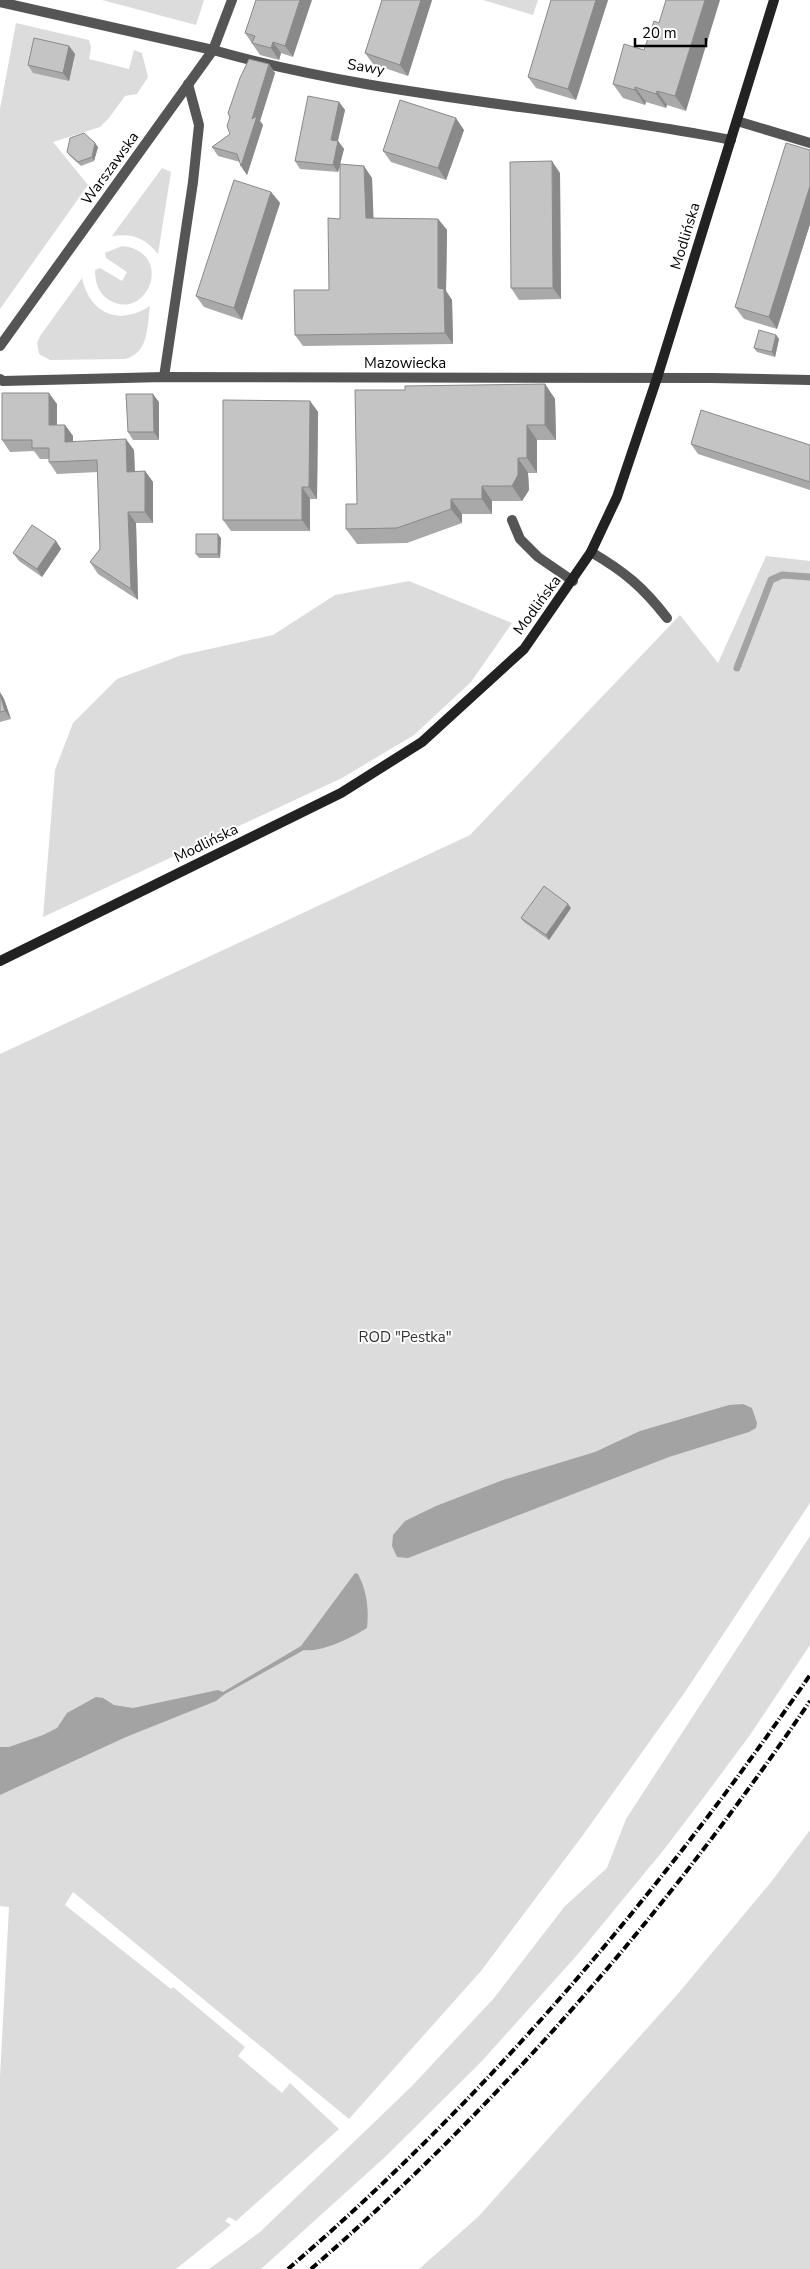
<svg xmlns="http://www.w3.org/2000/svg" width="810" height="2269" font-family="'Nunito Sans',sans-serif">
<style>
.green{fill:#dcdcdc}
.water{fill:#a3a3a3}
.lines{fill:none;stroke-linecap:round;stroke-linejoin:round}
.stream{stroke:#a3a3a3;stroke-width:7}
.service{stroke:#555;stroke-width:10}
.minor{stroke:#555;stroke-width:10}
.tertiary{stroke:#555;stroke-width:10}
.secondary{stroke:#222;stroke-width:10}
.rail{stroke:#000;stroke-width:4;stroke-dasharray:8 2.5 1 2.5;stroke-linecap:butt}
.wall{fill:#a9a9a9}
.shaded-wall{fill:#898989}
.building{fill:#c4c4c4;stroke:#898989}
.labels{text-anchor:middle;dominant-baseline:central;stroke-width:4;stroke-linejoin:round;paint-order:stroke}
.street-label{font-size:15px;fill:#000;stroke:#fff}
.park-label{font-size:15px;fill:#333;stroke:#fff}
</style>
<rect width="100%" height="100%" fill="#fff"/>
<!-- green -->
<path class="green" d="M102,0h102l-8,25z
M483,0h55l-5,15z
M16,23l73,17 2,7 -2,12 40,10 5,-19 8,3 6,24 -11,17 -12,2 -16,22 -9,9 -47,15 35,43 -88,124v-200z
M162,168l9,4 -13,82c-13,-16 -25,-21 -46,-18z
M122,246c54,6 25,77 -13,54 -11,-7 -14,-18 -14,-30l5,-2 22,13 5,-9 -21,-14 -1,-5z
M82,278c8,36 37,48 68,28 -3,21 -1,47 -25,53l-75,1 -11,-6 -2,-11 3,-7z
M766,556l44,5v942l-125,189 -102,143 -102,136 -132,148 -276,-227 -8,13 106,84 2,-2 72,60 -7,9 44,37 8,-10 49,46 -103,92 -7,-4 -4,4 6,4 -55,44h-176v-192l9,-170 -9,-1v-852l470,-219 210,-220 38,48z
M409,581l103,42 -41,59 -57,53 -72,43 -299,139 12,-147 18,-47 44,-44 65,-24 91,-20 62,-40z
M810,1536v109l-60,90 -40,54 -44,58 -88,107 -97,108 -97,96 -123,111h-52l51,-37 152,-146 82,-88 71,-92 42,-38 19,-49z
M810,1830v439h-391l59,-52 198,-221 95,-114z"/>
<!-- water -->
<path class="water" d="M743,1404l9,4 5,15 -1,5 -7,4 -80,25 -261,101 -11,-1 -5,-11 1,-11 12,-14 31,-15 67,-26 92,-28 45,-21 89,-26z
M355,1573l3,1c9,17 11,35 9,54 -14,9 -46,25 -63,22l-79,44 -9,7 -90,36 -126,58v-48h9l34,-12 14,-7 10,-15 29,-16 7,1 11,7 19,3 85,-18 5,2 78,-46z"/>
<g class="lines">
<!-- stream -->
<path class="stream" d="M737,668l34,-88 11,-5 28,2"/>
<!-- service -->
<path class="service" d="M0,2l213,48
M737,121l73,22
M164,377l29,-195 6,-57 -11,-41
M512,520l8,19 18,18 35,24
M591,552c34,20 52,35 76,66"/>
<!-- minor -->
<path class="minor" d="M213,50c169,48 346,56 518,90
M0,379l3,2 161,-4 548,1 98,2"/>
<!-- tertiary -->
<path class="tertiary" d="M0,346l213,-296 19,-50"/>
<!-- secondary -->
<path class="secondary" d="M0,961l341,-168 81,-51 102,-93 67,-97 26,-55 40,-119 117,-378"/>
<!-- rail -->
<path class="rail" d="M288,2269c201,-173 372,-376 522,-594
M311,2269c190,-165 358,-359 499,-568"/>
</g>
<!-- wall -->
<path class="wall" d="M256,0l37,57 -12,-4 -2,7 -19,-5 -15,-22z
M382,0h50l-24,76 -35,-12 -8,-11z
M551,0h57l-32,100 -40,-12 -8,-11z
M659,23l27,88 -19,-6 -1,3 -20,-6 -1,3 -22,-7 -10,-14 31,-34z
M69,46l6,8 -6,27 -36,-8 -5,-8z
M269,64l6,9 -15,48 3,4 -16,50 -6,-9 -1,-4 -22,-6 -6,-9 18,-13z
M339,102l6,8 -7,31 6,8 -4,15 32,14 1,40 65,1 9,11 -1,61 6,9 1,44 -150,2 -8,-11 34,-45 11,-71v-52l-2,5 -38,-3 -5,-8z
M464,130l-18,50 -55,-18 -8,-11z
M98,147l-4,14 -13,5 -11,-10 -3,-4z
M810,150v74l-33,105 -33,-10 -9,-12z
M560,173l1,126 -42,1 -8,-12z
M271,192l9,11 -38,117 -38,-13 -8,-11z
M776,335l3,4 -4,18 -18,-5 -3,-4z
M545,384l10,15 1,41h-19v33h-9l1,17 -7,11h-30v13h-30v9l-55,20 -50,1 -11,-15 59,-139z
M310,401l8,11 -1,87h-7v32h-79l-8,-11z
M159,402v38h-26l-5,-8z
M57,404v21h8l8,11v6l61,8 1,22 10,-1 8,11v41h-17l2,77 -40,-26 -8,-12 10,-13 -2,-77 -41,2 -8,-12v-3h-9l-6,-8 -24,1 -8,-12z
M691,444l119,1v45l-112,-36z
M221,538l-1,20h-21l-3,-4z
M56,541l5,8 -19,28 -23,-16 -6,-8z
M0,692l4,7 7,20 -11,3z
M571,908l-22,32 -25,-18 -3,-4z"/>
<!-- shaded-wall -->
<path class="shaded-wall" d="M300,0h12l-19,57 -8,-11z
M421,0h11l-24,76 -8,-11z
M596,0h12l-32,100 -8,-11z
M705,0h15l-34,111 -11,-15z
M273,42l8,11 -2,7 -8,-12z
M69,46l6,8 -6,27 -6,-8z
M269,64l6,9 -15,48 3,4 -16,50 -6,-9 11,-47z
M635,87l11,15 -1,3 -10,-15z
M657,91l10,14 -1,3 -10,-14z
M339,102l6,8 -9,38 -5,-8z
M456,118l8,12 -18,50 -8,-12z
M338,141l6,8 -6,23 -5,-7z
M95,143l3,4 -4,14 -2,-4z
M552,161l8,12 1,126 -8,-11z
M364,166l8,12 2,52 -8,-12z
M810,186v38l-33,105 -8,-12z
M271,192l9,11 -38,117 -8,-12z
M438,219l9,11 -1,61 6,9 1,44 -8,-11 -7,-45z
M776,335l3,4 -4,18 -3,-5z
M545,384l10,15 1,41 -11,-15z
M49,393l8,11v32l-8,-11z
M153,394l6,8v38l-5,-8z
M310,401l8,11 -1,87 -8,-12z
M65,425l8,11v17l-8,-11z
M527,425l10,15v33l-10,-15z
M126,439l8,11 1,33 -8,-11z
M518,458l10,15 1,17 -7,11 -10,-15z
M145,471l8,11v41l-8,-11z
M482,486l10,15v13l-10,-15z
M302,487l8,12v32l-8,-11z
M451,499l11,15v9l-11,-14z
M128,512l8,11 2,77 -7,-11z
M218,534l3,4 -1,20 -2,-4z
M56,541l5,8 -19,28 -5,-8z
M0,692l4,7 7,20 -6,-8z
M568,904l3,4 -22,32 -3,-5z"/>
<!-- building -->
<path class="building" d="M256,0h44l-15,46 -12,-4 -2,6 -19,-5 3,-7 -10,-3z
M382,0h39l-21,65 -35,-12z
M551,0h45l-28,89 -40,-12z
M666,0h39l-30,96 -18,-5 -1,3 -21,-7v3l-22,-6 11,-40 20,6 10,-29 5,2z
M34,38l35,8 -6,27 -35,-8z
M249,59l20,5 -17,55 5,-3 -16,50 -4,-12 -25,-7 18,-13 -3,-8 3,-9 -2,-4 12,-35z
M308,96l31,6 -8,38 7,1 -5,24 -38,-4z
M400,100l56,18 -18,50 -55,-17z
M84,133l11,10 -3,14 -14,5 -11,-10 3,-14z
M786,143l24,7v36l-41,131 -34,-10z
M552,161l1,127h-42l-1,-126z
M340,164l24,2 2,52 72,1v69l6,1 1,44 -150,2 -1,-45h35l-1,-72 12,1z
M234,180l37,12 -37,116 -38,-12z
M759,330l17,5 -4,17 -18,-4z
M545,384v41h-18v33h-9v17l-6,11h-30v13h-31v10l-54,19 -51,1v-25h11l-2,-114h50v-4z
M2,393h47v32h16v17l61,-3 1,33 18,-1v41h-17l3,77 -41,-27 10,-13 -3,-89 -48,2v-14h-17v-8h-30z
M126,394h27l1,38h-26z
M223,400l87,1 -1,86h-7v33h-79z
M701,410l109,35v37l-119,-38z
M32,525l24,16 -19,28 -24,-16z
M196,534h22v20h-22z
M0,694l5,17 -5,1z
M544,886l24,18 -22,31 -25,-17z"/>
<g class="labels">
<!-- street labels -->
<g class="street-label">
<text transform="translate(366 67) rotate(10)">Sawy</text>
<text transform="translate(110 168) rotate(-54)">Warszawska</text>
<text transform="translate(685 236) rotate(-73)">Modlińska</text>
<text x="405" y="363">Mazowiecka</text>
<text transform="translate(537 605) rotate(-54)">Modlińska</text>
<text transform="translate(206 843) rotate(-26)">Modlińska</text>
</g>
<!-- park labels -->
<g class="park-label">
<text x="405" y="1337">ROD "Pestka"</text>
</g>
</g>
<!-- scale -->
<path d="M635 38v8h71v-8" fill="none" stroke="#000000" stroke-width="2.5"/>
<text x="642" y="38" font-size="15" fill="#000000" stroke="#ffffff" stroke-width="4" paint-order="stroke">20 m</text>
</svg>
